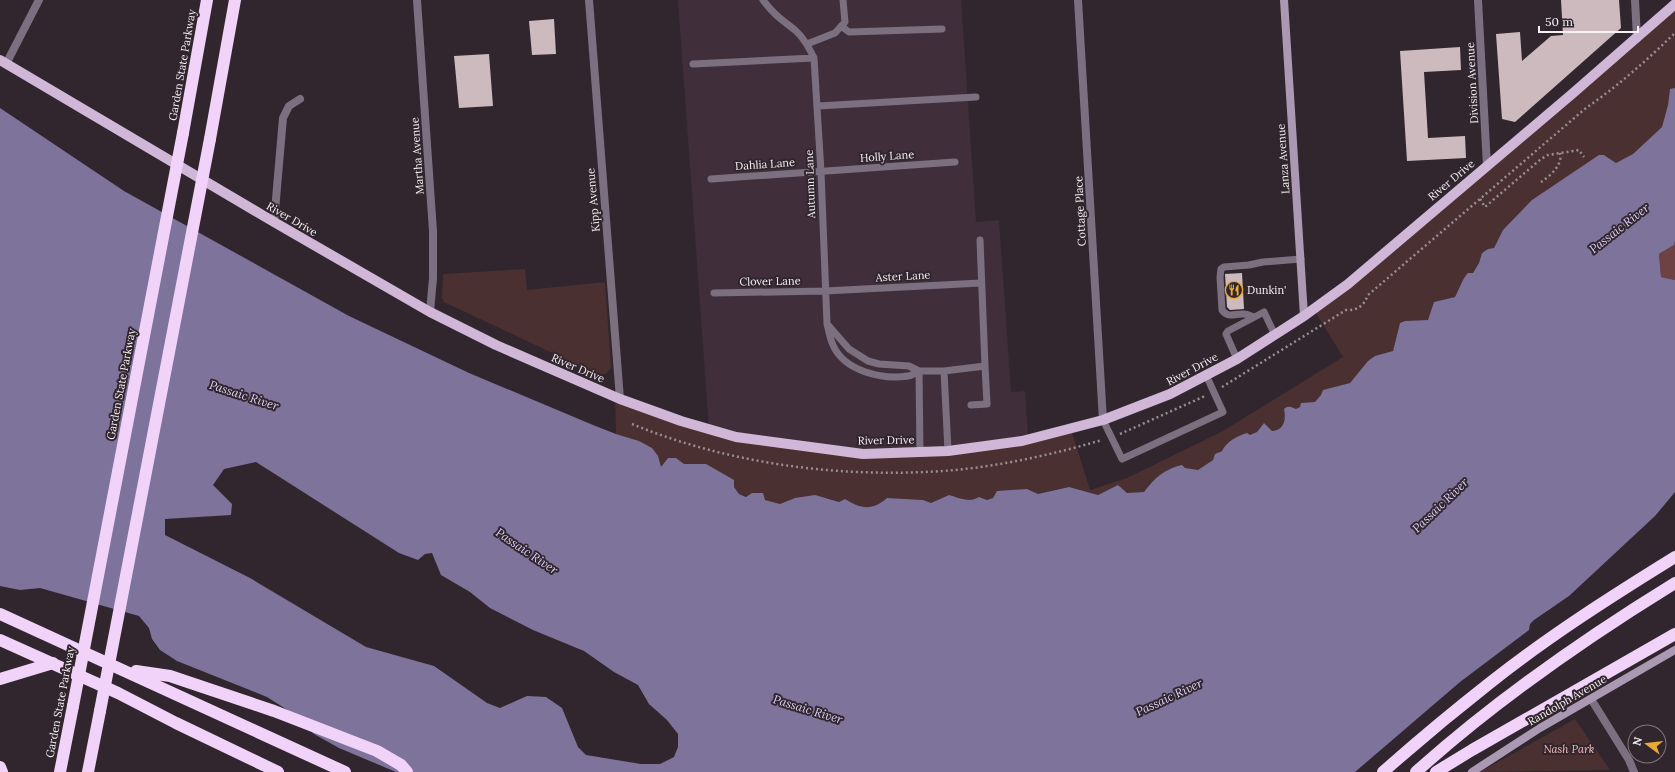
<svg xmlns="http://www.w3.org/2000/svg" width="1675" height="772" font-family="Lora,serif">
<style>
.built{fill:#402f3b}
.green{fill:#4a3030}
.forest{fill:#6e4142}
.water{fill:#7e739b;fill-rule:evenodd}
.building{fill:#ccbabf}
.lines{fill:none;stroke-linecap:round;stroke-linejoin:round}
.path{stroke:#988f95;stroke-width:2.5;stroke-dasharray:2 3;stroke-linecap:butt}
.lane{stroke:#7c7080;stroke-width:7}
.street{stroke:#7c7080;stroke-width:8}
.secondary{stroke:#ab98b2;stroke-width:8}
.primary{stroke:#d0b7d8;stroke-width:10}
.highway{stroke:#f1d3fa;stroke-width:12}
.highway-bridge{stroke:#f1d3fa;stroke-width:12}
.labels{text-anchor:middle;dominant-baseline:central;stroke-width:4;stroke-linejoin:round;paint-order:stroke}
.street-label{font-size:11px;fill:#f6eff4;stroke:#31262e}
.poi-label{font-size:11px;fill:#f6eff4;stroke:#31262e;text-anchor:start}
.park-label{font-size:11px;font-style:italic;fill:#fbbcbc;stroke:#31262e}
.water-label{font-size:12px;font-style:italic;fill:#dbd0f8;stroke:#31262e}
</style>
<rect width="100%" height="100%" fill="#31262e"/>
<!-- built -->
<path class="built" d="M678,0h283l15,222 23,-2 12,172 14,-1 3,45 -110,13 -68,3 -141,-24z"/>
<!-- green -->
<path class="green" d="M1675,0v88l-5,2 -2,15 -6,22 -29,27 -17,9 -11,-8 -102,75 -9,18 -6,1 -6,4 -3,10 -6,10h-5c-5,4 -9,17 -13,24l-21,5 -5,18 -24,1 -5,2 -7,28 -25,10 -18,22c-15,3 -25,7 -35,19l-14,1 -1,4 -4,2 -5,-2 -7,2c2,11 -1,21 -12,22l-8,-8 -7,9 -42,22 -2,6 -15,11 -13,-3 -35,15 -6,9 -17,1 -9,-8 -20,10 -29,-8 -31,7 -11,-5 -30,2 -4,7 -6,2 -8,-3c-10,6 -18,1 -30,-2l-18,8 -8,-3 -36,-2c-15,13 -26,11 -42,1l-6,3 -12,-4h-32l-15,6 -41,-10 -5,-7 -28,-23h-23l-7,-6 -15,10c-7,-23 -23,-28 -45,-34l-1,-38 121,41 127,17 159,-13 49,-12 19,61 37,-12 96,-47 120,-74 -29,-47z
M525,269l2,21 78,-8 6,86 -5,6h-9l-153,-72 -2,-4 1,-24z
M1575,719l35,51 -129,2 1,-1z"/>
<!-- forest -->
<path class="forest" d="M1675,241v39l-14,-3 -2,-23 15,-9z"/>
<!-- water -->
<path class="water" d="M1675,88v153l-1,4 -15,9 2,23 14,3v212l-20,24 -86,80 -35,24 -4,4 -1,6 -69,52 -105,90h-959l-57,-24 -25,-14 -25,-23 -22,-14 -90,-36 -17,-11 -8,-11 -3,-11 -10,-12 -99,-28 -20,2 -20,-4v-478l124,83 225,125 120,57 124,52 23,9 23,7 13,7 6,8 3,11 7,-9h8l8,6h22l28,16v7l5,7 7,3 6,-4h11l2,7 15,4 15,-6 20,-3 24,7 6,-3c16,10 27,12 42,-1l36,2 8,3 18,-8c11,3 20,8 30,2l8,3 6,-2 4,-7 30,-2 11,5 31,-7 29,8 20,-10 9,8 17,-1c9,-13 22,-24 38,-27l3,3 13,2 15,-10 2,-6 7,-3c5,-10 15,-15 25,-18l3,2 7,-3 7,-9 8,8c12,-1 14,-11 12,-22 4,-4 8,-2 12,0l4,-2 1,-4 14,-1 6,-7 2,-5 27,-7 18,-22 7,-5 18,-5 7,-28 5,-2 23,-1 6,-18 21,-5c4,-7 8,-20 13,-24h5l6,-10 3,-10 6,-4 6,-1 9,-18 29,-30 67,-45h5l12,8 17,-9 29,-27 6,-22 2,-16zM256,462l143,91 19,7 7,-6 7,-1 9,22 29,17 20,16 43,22 51,21 30,21 24,13 11,19 18,16 11,14v13l-4,10 -14,7h-19l-55,-9 -8,-8 -16,-39 -16,-11 -19,-1 -27,12 -13,-5 -53,-37 -68,-19 -116,-69 -85,-43v-16l66,-4 1,-11 -19,-19 11,-16z"/>
<!-- building -->
<path class="building" d="M1561,0h58l2,28 -106,94 -13,-3 -6,-85 24,-2 2,29 29,-25 12,-1z
M554,19l2,35 -24,1 -3,-34z
M1460,47l1,23 -37,2 4,66 37,-2 1,22 -59,3 -7,-110z
M489,54l4,52 -34,2 -5,-52z
M1242,273l2,36 -14,1 -3,-3 -2,-33z"/>
<g class="lines">
<!-- path -->
<path class="path" d="M1541,182c9,-6 22,-17 19,-29
M1480,199l5,8 56,-48 7,-4 31,-5 5,7
M1222,387l124,-77c12,1 18,-5 22,-15l218,-187c32,-22 61,-48 89,-75
M632,424c97,40 206,54 311,47 54,-4 108,-16 159,-31
M1120,434l85,-38"/>
<!-- lane -->
<path class="lane" d="M763,0c10,14 19,20 32,30 9,8 14,18 19,28l7,114 6,152c2,7 3,15 6,21 11,26 49,35 75,31 3,0 7,-3 11,-5
M841,26l8,6 93,-3
M807,44l28,-11 10,-11 -2,-22
M693,64l121,-6
M818,106l158,-9
M711,179l244,-17
M714,293l111,-2 156,-8
M1254,317c-3,-1 -7,-3 -10,-3 -8,-1 -16,5 -22,-4l-2,-33 1,-8 3,-2 25,-2 14,-3 38,-3
M828,325l21,24 19,12 11,3 30,2 10,5h25l41,-5 -5,-126
M1237,359l-11,-25 2,-3 36,-19 11,23
M919,371l1,81
M944,371l4,80
M971,405l16,-1 -2,-38
M1103,420l19,39 101,-47 -17,-37"/>
<!-- street -->
<path class="street" d="M417,0l16,231v47l-3,34
M589,0l31,399
M1078,0l25,420
M1478,0l9,166
M1635,0l2,38
M6,64l33,-64
M274,222l9,-104 6,-12 11,-7
M1591,699l38,61 5,12"/>
<!-- secondary -->
<path class="secondary" d="M1284,0l20,316
M1472,772l68,-44 135,-78"/>
<!-- primary -->
<path class="primary" d="M0,60l274,162 156,90 66,33 124,54 61,22 55,16 127,17 85,-3 74,-10 81,-21 67,-26 67,-35 67,-43 44,-32 224,-190 103,-90"/>
<!-- highway -->
<path class="highway" d="M183,133l24,-133
M210,139l25,-139
M0,614l345,158
M0,640l118,53 58,30 102,49
M136,671l34,5 104,35 103,40 24,14 6,7
M0,679l53,-16
M0,767l2,5
M60,772l13,-66
M88,772l12,-61
M1383,772c35,-31 71,-61 108,-90 58,-46 121,-86 184,-125
M1416,772c80,-72 168,-133 259,-189
M1436,772l36,-22 203,-116"/>
<!-- highway-bridge -->
<path class="highway-bridge" d="M73,706l110,-573
M100,711l110,-572"/>
</g>
<!-- icons -->
<defs>
<symbol id="restaurant-ring" viewBox="-11 -11 22 22"><circle r="9.5" fill="#31262e" stroke="#e8ab37" stroke-width="1.5"/><path d="M-5-6h1v4h1v-4h1v4h1v-4h1v5L-1.5 .5V6h-2V.5L-5-1ZM5-6V6H3V1.5H1.5Q1.5-4 5-6Z" fill="#e8ab37"/></symbol>
</defs>
<g fill-rule="evenodd">
<use href="#restaurant-ring" x="1224" y="280" width="20" height="20"/>
</g>
<g class="labels">
<!-- street labels -->
<g class="street-label">
<text transform="translate(182 65) rotate(-80)">Garden State Parkway</text>
<text transform="translate(1472 83) rotate(-93)">Division Avenue</text>
<text transform="translate(417 156) rotate(-94)">Martha Avenue</text>
<text transform="translate(887 156) rotate(-4)">Holly Lane</text>
<text transform="translate(1283 159) rotate(-94)">Lanza Avenue</text>
<text transform="translate(765 164) rotate(-4)">Dahlia Lane</text>
<text transform="translate(1451 180) rotate(-40)">River Drive</text>
<text transform="translate(810 184) rotate(-92)">Autumn Lane</text>
<text transform="translate(593 200) rotate(-95)">Kipp Avenue</text>
<text transform="translate(1080 211) rotate(-93)">Cottage Place</text>
<text transform="translate(292 219) rotate(30)">River Drive</text>
<text transform="translate(903 276) rotate(-3)">Aster Lane</text>
<text transform="translate(770 281) rotate(-1)">Clover Lane</text>
<text transform="translate(578 368) rotate(23)">River Drive</text>
<text transform="translate(1192 369) rotate(-28)">River Drive</text>
<text transform="translate(121 384) rotate(-79)">Garden State Parkway</text>
<text transform="translate(886 440) rotate(-1)">River Drive</text>
<text transform="translate(1567 700) rotate(-30)">Randolph Avenue</text>
<text transform="translate(60 702) rotate(-79)">Garden State Parkway</text>
</g>
<!-- poi labels -->
<g class="poi-label">
<text x="1247" y="290">Dunkin'</text>
</g>
<!-- park labels -->
<g class="park-label">
<text x="1569" y="749">Nash Park</text>
</g>
<!-- water labels -->
<g class="water-label">
<text transform="translate(1619 228) rotate(-38)">Passaic River</text>
<text transform="translate(244 395) rotate(18)">Passaic River</text>
<text transform="translate(1440 505) rotate(-44)">Passaic River</text>
<text transform="translate(527 551) rotate(34)">Passaic River</text>
<text transform="translate(1169 697) rotate(-25)">Passaic River</text>
<text transform="translate(808 709) rotate(17)">Passaic River</text>
</g>
</g>
<!-- north arrow -->
<g transform="translate(1647 744) rotate(285)"><circle r="19" fill="#31262e" stroke="#80767d"/>
<path d="M0-3L7 15L0 10L-7 15Z" fill="#e8ab37"/>
<text y="-6" font-size="11" font-weight="bold" text-anchor="middle" fill="#f6eff4">N</text>
</g>
<!-- scale -->
<path d="M1539 26v6h99v-6" fill="none" stroke="#f6eff4" stroke-width="2"/>
<text x="1545" y="26" font-size="12" fill="#f6eff4" stroke="#31262e" stroke-width="3" paint-order="stroke">50 m</text>
</svg>
